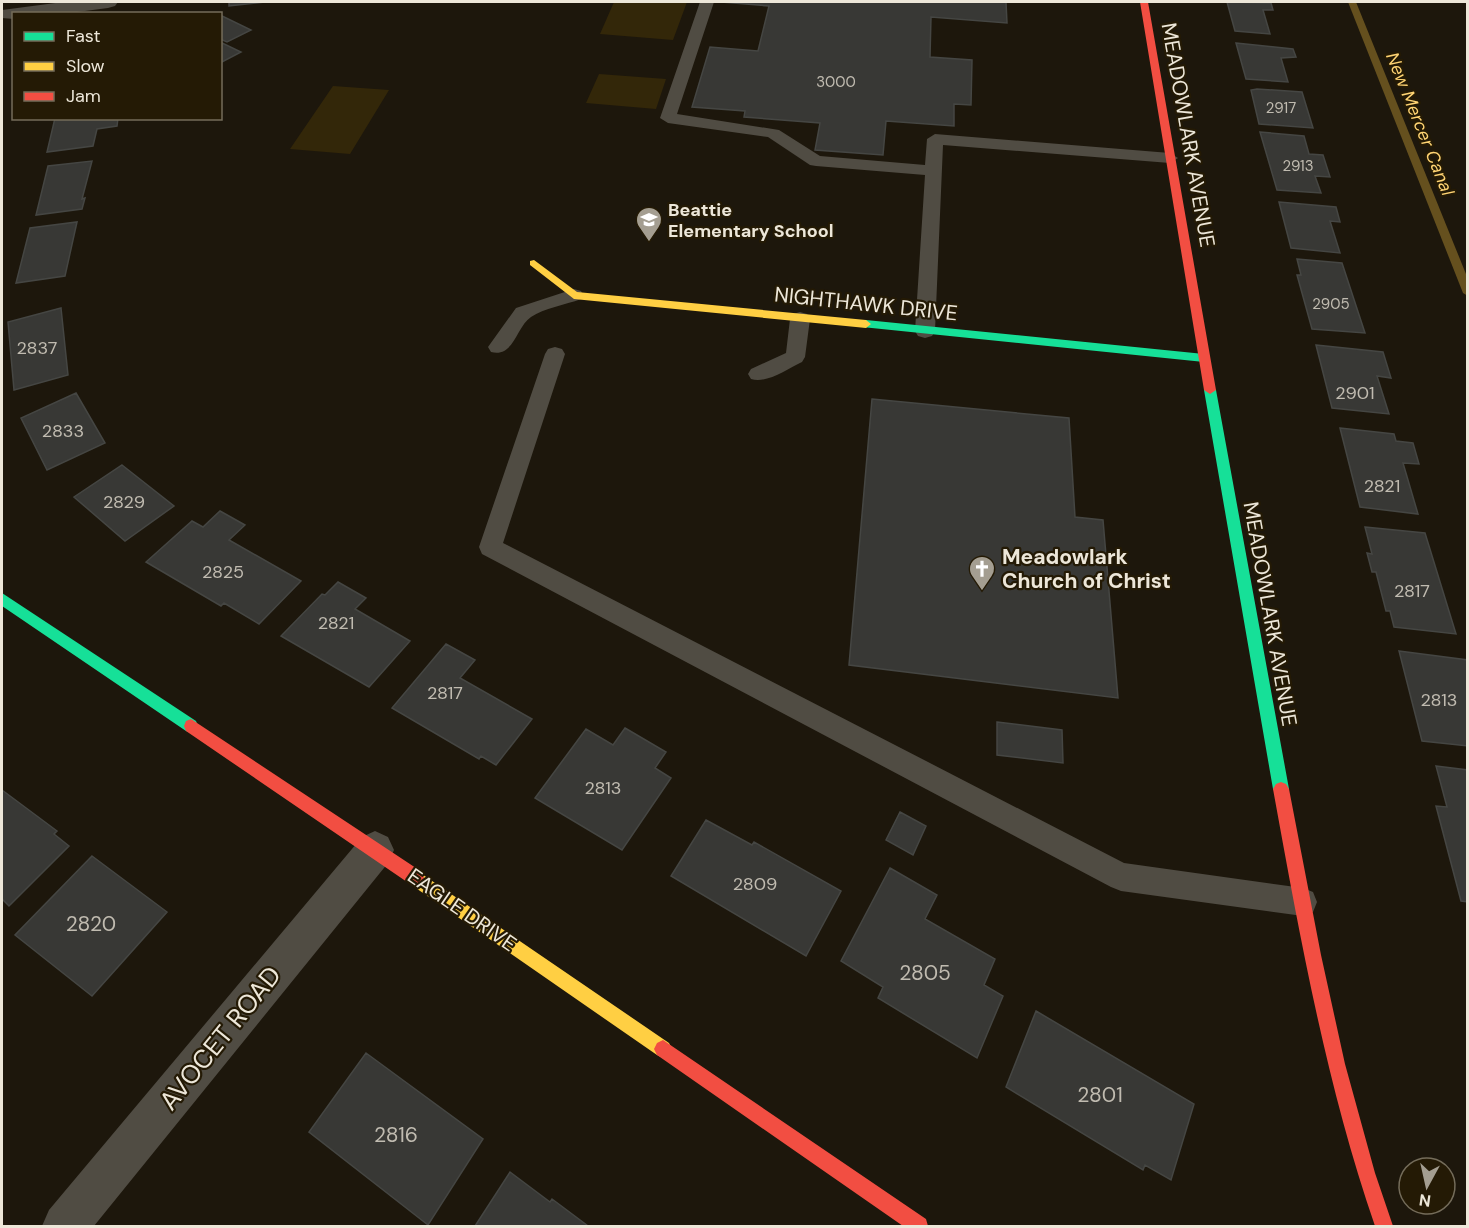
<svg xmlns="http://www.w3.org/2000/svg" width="1469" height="1228" font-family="'DM Sans',sans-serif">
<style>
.green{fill:#332709}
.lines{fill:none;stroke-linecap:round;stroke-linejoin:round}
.stream{fill:#65501e;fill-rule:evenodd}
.building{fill:#383835;stroke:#454643;stroke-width:1.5}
.lane{fill:#504c43;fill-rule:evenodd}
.street{fill:#504c43;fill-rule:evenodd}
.fast{fill:#16e098;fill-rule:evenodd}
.slow{fill:#ffcf43;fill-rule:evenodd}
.jam{fill:#f24e42;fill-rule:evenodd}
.labels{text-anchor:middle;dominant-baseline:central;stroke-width:4.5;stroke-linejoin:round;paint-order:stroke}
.far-number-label{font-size:15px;fill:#c0bbb0}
.far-water-label{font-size:18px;font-style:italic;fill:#ffd473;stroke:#241a05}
.far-poi-label{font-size:18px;font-weight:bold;fill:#ede7d9;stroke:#241a05;text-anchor:start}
.number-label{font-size:18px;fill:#c0bbb0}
.street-label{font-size:21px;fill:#ede7d9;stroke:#241a05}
.poi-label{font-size:21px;font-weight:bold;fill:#ede7d9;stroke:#241a05;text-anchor:start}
.near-number-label{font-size:21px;fill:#c0bbb0}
.near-street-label{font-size:26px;fill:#ede7d9;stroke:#241a05}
</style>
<rect width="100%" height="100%" fill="#1d170c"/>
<!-- green -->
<path class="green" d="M614,2h73l-14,38 -73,-6z
M599,74l67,5 -10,30 -70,-6z
M333,86l56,4 -39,64 -60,-5z"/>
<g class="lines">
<!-- stream -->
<path class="stream" d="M1348,2h8l112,277v17l-5,-3z"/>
</g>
<!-- building -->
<path class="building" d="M229,2h36l-36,4z
M721,2h285l1,21 -76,-6 -1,40 42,3 -1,45 -17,-1v22l-68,-5 -3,34 -68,-5 5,-27 -76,-6 1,-6 -53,-4 18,-60 48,4 11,-45z
M1227,2l44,1 2,7h-10l7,24 -35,-3z
M220,15l31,15 -24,12 -7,-3z
M220,42l21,10 -21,11z
M1236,43l57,6 3,8 -15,1 7,24 -42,-3z
M1257,89l45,3 11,36 -54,-4 -8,-34z
M55,118h63l-1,8 -20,3 -4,17 -46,6z
M1260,132l44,4 5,18 14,1 7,22 -15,-1 6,17 -44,-3z
M92,161l-10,38 3,-1 -3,11 -46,6 12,-49z
M1279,202l57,5 4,15 -10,-1 10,32 -49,-5z
M77,222l-12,54 -49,7 14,-55z
M1297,259l45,4 23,70 -53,-4 -15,-54h4z
M61,308l7,67 -54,15 -6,-68z
M1316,345l67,7 8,26 -14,-2 12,38 -57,-6z
M76,393l29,50 -58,27 -26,-52z
M872,399l197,19 6,99 28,3 15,178 -269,-33z
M1340,428l54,6 2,7 17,2 6,21 -16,-1 15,51 -58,-7z
M122,465l52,41 -49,35 -51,-44z
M220,511l25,14 -16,15 72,41 -42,43 -35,-21 -3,3 -75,-44 46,-41 11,6z
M1365,527l60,6 31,101 -62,-7 -4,-16h-4l-10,-39h-4l-5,-19 5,1z
M338,582l28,16 -11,11 55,32 -41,46 -88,-51 41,-42 3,1z
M446,644l29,16 -15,18 72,41 -36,46 -15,-9 -2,3 -87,-51z
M1399,651l69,9v86l-46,-5z
M997,722l65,8 1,33 -66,-8z
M625,728l41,24 -11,16 16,10 -49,72 -87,-52 51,-69 27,16z
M1436,766l32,4v132l-7,-1 -25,-95 11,1z
M2,790l55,41 -3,3 15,12 -60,60 -7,-7z
M900,812l26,14 -13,29 -27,-15z
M706,820l46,25 2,-3 87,49 -35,65 -135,-80z
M92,856l75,56 -75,84 -77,-61z
M890,868l47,27 -12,24 70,40 -11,26 19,11 -26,62 -99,-60 5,-11 -42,-26z
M1036,1011l158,93 -23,76 -26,-15 -2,5 -137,-83z
M366,1053l117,86 -55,86 -119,-93z
M510,1172l40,30 2,-3 36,27h-113z"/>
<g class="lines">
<!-- lane -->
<path class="lane" d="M700,2h14l-37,112 102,16 41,26 105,9 2,-26 8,-5 235,19 8,5 -8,5 -227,-18 -8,186 -3,5 -7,2 -7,-2 -3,-5 10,-156 -109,-9 -6,-1 -42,-28 -100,-14 -8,-5z
M574,289l7,2 2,4 -2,4c-16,6 -37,9 -50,18 -15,10 -17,41 -40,35l-3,-5 28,-39z
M800,312l7,2 3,5 -5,38 -3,5c-15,7 -35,22 -51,17l-3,-5 3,-5 35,-16 4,-34 3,-5z
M555,347l7,2 3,5 -62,189 621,320 179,25 10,4 4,10 -4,10 -10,4 -182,-25 -10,-4 -629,-333 -3,-7 66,-193 3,-5z"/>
<!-- street -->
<path class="street" d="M63,2h55l-3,4 -7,2 -46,6h-48v5l-12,-1v-8z
M375,831l13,6 6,13 -6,13 -294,363h-52l7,-16 313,-373z"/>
<!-- fast -->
<path class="fast" d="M866,320l338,34 6,4 -6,4 -342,-35v-6z
M1210,386l6,4 73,399 -3,5 -5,2 -5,-2 -3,-5 -69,-399z
M2,593l194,128 2,5 -2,5 -5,2 -5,-2 -184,-125z"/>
<!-- slow -->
<path class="slow" d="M534,260l43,32 289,28 5,4 -5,4 -292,-29 -44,-34v-4z
M416,870l253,173 3,6 -3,6 -6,3 -6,-3 -247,-171 -2,-6 2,-6z"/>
<!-- jam -->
<path class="jam" d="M1140,2h8l68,388 -6,4 -6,-4z
M191,719l231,153 2,6 -2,6 -6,2 -6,-2 -224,-153 -2,-5 2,-5z
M1281,782l5,2 3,5 32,166 24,109 30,109 18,53h-18c-49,-142 -75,-289 -102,-437l3,-5z
M663,1040l263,179 2,7h-25l-246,-171 -3,-6 3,-6z"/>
</g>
<!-- icons -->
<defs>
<symbol id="school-pin" viewBox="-11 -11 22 30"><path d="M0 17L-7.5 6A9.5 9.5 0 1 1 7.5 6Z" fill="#a49e91" stroke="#241a05"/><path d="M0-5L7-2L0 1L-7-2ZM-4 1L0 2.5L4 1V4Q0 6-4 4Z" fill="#fff"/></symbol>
<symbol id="church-pin" viewBox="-11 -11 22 30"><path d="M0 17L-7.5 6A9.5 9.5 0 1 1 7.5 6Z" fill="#a49e91" stroke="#241a05"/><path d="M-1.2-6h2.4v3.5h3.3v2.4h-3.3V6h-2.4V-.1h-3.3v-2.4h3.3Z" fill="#fff"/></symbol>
</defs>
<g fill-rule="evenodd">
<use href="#school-pin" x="634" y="205" width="30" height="40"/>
<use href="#church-pin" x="967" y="554" width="30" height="40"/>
</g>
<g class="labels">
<!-- far-number labels -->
<g class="far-number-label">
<text x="836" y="82">3000</text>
<text x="1281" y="108">2917</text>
<text x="1298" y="166">2913</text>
<text x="1331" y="304">2905</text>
</g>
<!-- far-water labels -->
<g class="far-water-label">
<text transform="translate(1420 124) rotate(68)">New Mercer Canal</text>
</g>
<!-- far-poi labels -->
<g class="far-poi-label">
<text x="668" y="210">Beattie<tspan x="668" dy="21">Elementary School</tspan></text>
</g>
<!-- number labels -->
<g class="number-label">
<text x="37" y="348">2837</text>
<text x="1355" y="393">2901</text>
<text x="63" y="431">2833</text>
<text x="1382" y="486">2821</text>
<text x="124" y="502">2829</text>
<text x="223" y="572">2825</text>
<text x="1412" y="591">2817</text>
<text x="336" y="623">2821</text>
<text x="445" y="693">2817</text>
<text x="1439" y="700">2813</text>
<text x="603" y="788">2813</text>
<text x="755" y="884">2809</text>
</g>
<!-- street labels -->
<g class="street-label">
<text transform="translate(1188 135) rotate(80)">MEADOWLARK AVENUE</text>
<text transform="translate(866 304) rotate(6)">NIGHTHAWK DRIVE</text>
<text transform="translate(1270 614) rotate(80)">MEADOWLARK AVENUE</text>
<text transform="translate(462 910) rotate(35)">EAGLE DRIVE</text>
</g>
<!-- poi labels -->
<g class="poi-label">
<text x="1002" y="557">Meadowlark<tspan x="1002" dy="24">Church of Christ</tspan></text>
</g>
<!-- near-number labels -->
<g class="near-number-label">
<text x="91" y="924">2820</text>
<text x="925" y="973">2805</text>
<text x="1100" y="1095">2801</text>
<text x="396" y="1135">2816</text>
</g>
<!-- near-street labels -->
<g class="near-street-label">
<text transform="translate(220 1038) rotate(-51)">AVOCET ROAD</text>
</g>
</g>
<!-- border -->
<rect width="1469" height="1228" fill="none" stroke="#ede7d9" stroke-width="6"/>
<!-- legend -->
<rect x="12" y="12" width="210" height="108" fill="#241a05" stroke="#746c5a" stroke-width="1.5"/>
<rect x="24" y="32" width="30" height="9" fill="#16e098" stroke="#746c5a" stroke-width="1.5"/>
<text x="66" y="42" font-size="18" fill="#ede7d9">Fast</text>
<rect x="24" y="62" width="30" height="9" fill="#ffcf43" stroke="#746c5a" stroke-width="1.5"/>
<text x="66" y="72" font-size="18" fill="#ede7d9">Slow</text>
<rect x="24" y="92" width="30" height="9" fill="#f24e42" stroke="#746c5a" stroke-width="1.5"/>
<text x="66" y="102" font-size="18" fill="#ede7d9">Jam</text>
<!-- north arrow -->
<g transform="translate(1427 1186) rotate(188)"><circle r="28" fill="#241a05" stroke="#746c5a" stroke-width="1.5"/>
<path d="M0-4.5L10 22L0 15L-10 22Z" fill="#a49e91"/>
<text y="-9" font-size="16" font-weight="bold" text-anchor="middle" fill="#ede7d9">N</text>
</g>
</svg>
